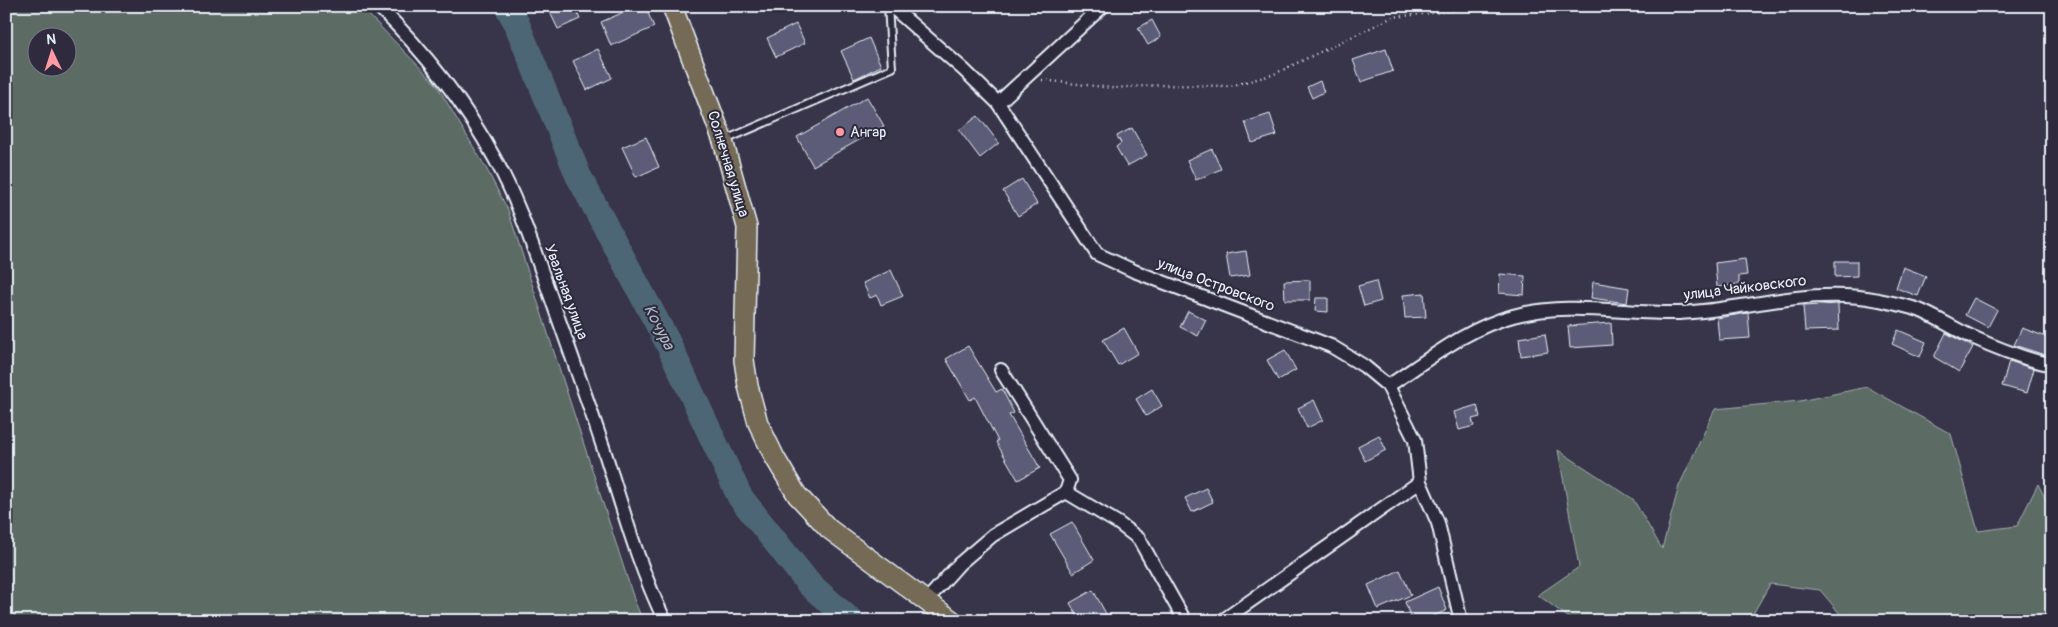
<svg xmlns="http://www.w3.org/2000/svg" width="2058" height="627" font-family="Pangolin,sans-serif">
<style>
.green{fill:#5b6c65;stroke:#a2aeae;fill-rule:evenodd}
.lines{fill:none;stroke-linecap:round;stroke-linejoin:round}
.river{stroke:#4d6675;stroke-width:26}
.building{fill:#5c5b78;stroke:#e8f1f8}
.lane-casing{stroke:#e8f1f8;stroke-width:10}
.street-casing{stroke:#e8f1f8;stroke-width:16}
.primary-casing{stroke:#e8f1f8;stroke-width:22}
.path{stroke:#e8f1f8;stroke-width:2.5;stroke-dasharray:1 4;stroke-linecap:butt}
.lane{stroke:#2f2a3d;stroke-width:6}
.street{stroke:#2f2a3d;stroke-width:12}
.primary{stroke:#756a55;stroke-width:19}
.poi-dot{fill:#ff9aa2;stroke:#2f2a3d;stroke-width:2}
.labels{text-anchor:middle;dominant-baseline:central;stroke-width:4;stroke-linejoin:round;paint-order:stroke}
.poi-label{font-size:15px;fill:#e8f1f8;stroke:#2f2a3d;text-anchor:start}
.street-label{font-size:15px;fill:#e8f1f8;stroke:#2f2a3d}
.water-label{font-size:16px;font-style:italic;fill:#aab9c4;stroke:#2f2a3d}
</style>
<rect width="100%" height="100%" fill="#383449"/>
<filter id="ink" filterUnits="userSpaceOnUse"><feTurbulence type="fractalNoise" baseFrequency=".02" numOctaves="2"/><feDisplacementMap in="SourceGraphic" scale="10" xChannelSelector="R" yChannelSelector="G"/><feConvolveMatrix kernelMatrix="1 2 1 2 8 2 1 2 1" color-interpolation-filters="sRGB"/></filter>
<g filter="url(#ink)">
<!-- green -->
<path class="green" d="M6,6h353l8,7 69,71 50,84 22,42 127,392 8,19h-637zM38,38h30v30h-30z
M1867,387l84,47 27,97 39,-5 21,-42 14,27v110h-206l-26,-31 -50,-6 -21,37h-13l-36,-9 -1,9h-126l-35,-26 41,-28 -21,-117 75,49 29,50 17,-63 36,-77 85,-8z"/>
<g class="lines">
<!-- river -->
<path class="river" d="M507,6l9,16 62,153 89,166 73,156 69,87 42,37"/>
</g>
<!-- building -->
<path class="building" d="M547,6h27l6,13 -22,10z
M638,6h7l9,21 -43,19 -10,-24z
M1152,20l9,17 -13,8 -10,-17z
M796,24l9,19 -29,14 -9,-19z
M869,38l12,28 -27,13 -13,-28z
M598,49l14,29 -25,12 -14,-29z
M1386,49l7,22 -32,11 -8,-22z
M1320,81l4,11 -12,6 -5,-11z
M867,97l17,29 -71,40 -16,-29z
M1270,114l7,21 -25,8 -7,-21z
M978,116l21,27 -19,15 -21,-28z
M1132,128l15,27 -20,11 -11,-19 5,-4 -4,-7z
M646,137l13,30 -23,10 -14,-30z
M1212,149l9,20 -25,11 -9,-20z
M1022,179l15,25 -19,12 -15,-25z
M1246,251l4,24 -20,3 -4,-24z
M1745,259l2,16 -8,1v8l-22,3 -2,-24z
M1835,261h22v15l-22,1z
M1903,267l23,9 -8,20 -22,-8z
M891,270l12,26 -22,9 -4,-10 -7,3 -7,-15z
M1500,274l25,2 -1,19 -25,-2z
M1310,280v20h-25l-1,-19z
M1376,281l5,20 -17,5 -6,-20z
M1593,282l36,6 -2,15 -36,-5z
M1424,293l2,24 -21,1 -2,-23z
M1316,298h12v14l-13,-1z
M1974,298l23,12 -9,17 -23,-12z
M1838,304l1,26 -34,1 -2,-25z
M1188,311l18,9 -8,16 -18,-9z
M1748,313l2,25 -31,2 -2,-22z
M1611,323l1,22 -42,3 -2,-22z
M1124,328l14,25 -20,12 -15,-25z
M2022,328l30,11v11l-4,6 -34,-11z
M1898,330l28,12 -6,15 -28,-13z
M1946,333l27,14 -14,25 -25,-15z
M1545,334l3,18 -27,4 -2,-18z
M968,346l28,46 6,-3 12,24 -5,2 31,53 -22,12 -22,-38 2,-1 -23,-44 -5,3 -24,-41z
M1285,350l11,20 -18,10 -11,-20z
M2009,361l25,8 -7,24 -25,-7z
M1152,389l10,17 -16,10 -10,-17z
M1314,400l9,20 -16,8 -9,-20z
M1477,405l3,12 -8,2 2,7 -15,4 -5,-18z
M1379,435l7,15 -21,11 -7,-15z
M1206,488l7,14 -21,10 -7,-14z
M1072,522l22,38 -21,13 -23,-39z
M1400,570l11,25 -33,14 -10,-24z
M1438,587l9,23 -24,11h-11l-7,-19z
M1093,590l17,31h-30l-10,-18z"/>
<g class="lines">
<defs>
<path id="lane" d="M725,140l167,-72 -4,-62"/>
<path id="street" d="M378,6c46,45 86,96 117,153 23,41 37,86 53,130 19,54 39,109 57,164 18,56 34,115 60,168
M891,6l73,64 34,33 99,151 37,17 197,75 33,20 24,20 27,54 5,42 18,41 23,98
M998,103l105,-97
M1388,386c40,-26 79,-58 125,-70 55,-15 111,-2 166,-3 68,-3 132,-27 200,-13 13,3 28,6 40,10 17,7 34,18 51,26 26,12 54,23 82,29
M1066,492l52,31 21,16 46,82
M926,601l33,-37 34,-29 73,-43 4,-12 -69,-110
M1222,621l198,-139"/>
<path id="primary" d="M672,6l51,135 24,86 -3,133 4,26 10,37 17,35 22,37 32,34 124,92"/>
</defs>
<!-- lane casing -->
<use href="#lane" class="lane-casing"/>
<!-- street casing -->
<use href="#street" class="street-casing"/>
<!-- primary casing -->
<use href="#primary" class="primary-casing"/>
<!-- path -->
<path class="path" d="M1042,80l70,8 51,-3 67,1 42,-11 121,-58 97,-10 82,3 54,-4"/>
<!-- lane -->
<use href="#lane" class="lane"/>
<!-- street -->
<use href="#street" class="street"/>
<!-- primary -->
<use href="#primary" class="primary"/>
</g>
</g>
<!-- markers -->
<circle class="poi-dot" cx="840" cy="132" r="5"/>
<g class="labels">
<!-- poi labels -->
<g class="poi-label">
<text x="850" y="132">Ангар</text>
</g>
<!-- street labels -->
<g class="street-label">
<text transform="translate(728 164) rotate(73)">Солнечная улица</text>
<text transform="translate(1216 285) rotate(21)">улица Островского</text>
<text transform="translate(1745 288) rotate(-7)">улица Чайковского</text>
<text transform="translate(566 292) rotate(70)">Увальная улица</text>
</g>
<!-- water labels -->
<g class="water-label">
<text transform="translate(659 327) rotate(63)">Кочура</text>
</g>
</g>
<!-- margin -->
<rect width="2058" height="627" fill="none" stroke="#2f2a3d" stroke-width="25"/>
<rect x="12" y="12" width="2033" height="602" fill="none" stroke="#e8f1f8" stroke-width="2" filter="url(#ink)"/>
<!-- north arrow -->
<g transform="translate(52 52) rotate(356)"><circle r="24" fill="#2f2a3d" stroke="#797a88"/>
<path d="M0-4L9 19L0 12L-9 19Z" fill="#ff9aa2"/>
<text y="-8" font-size="14" font-weight="bold" text-anchor="middle" fill="#e8f1f8">N</text>
</g>
</svg>
